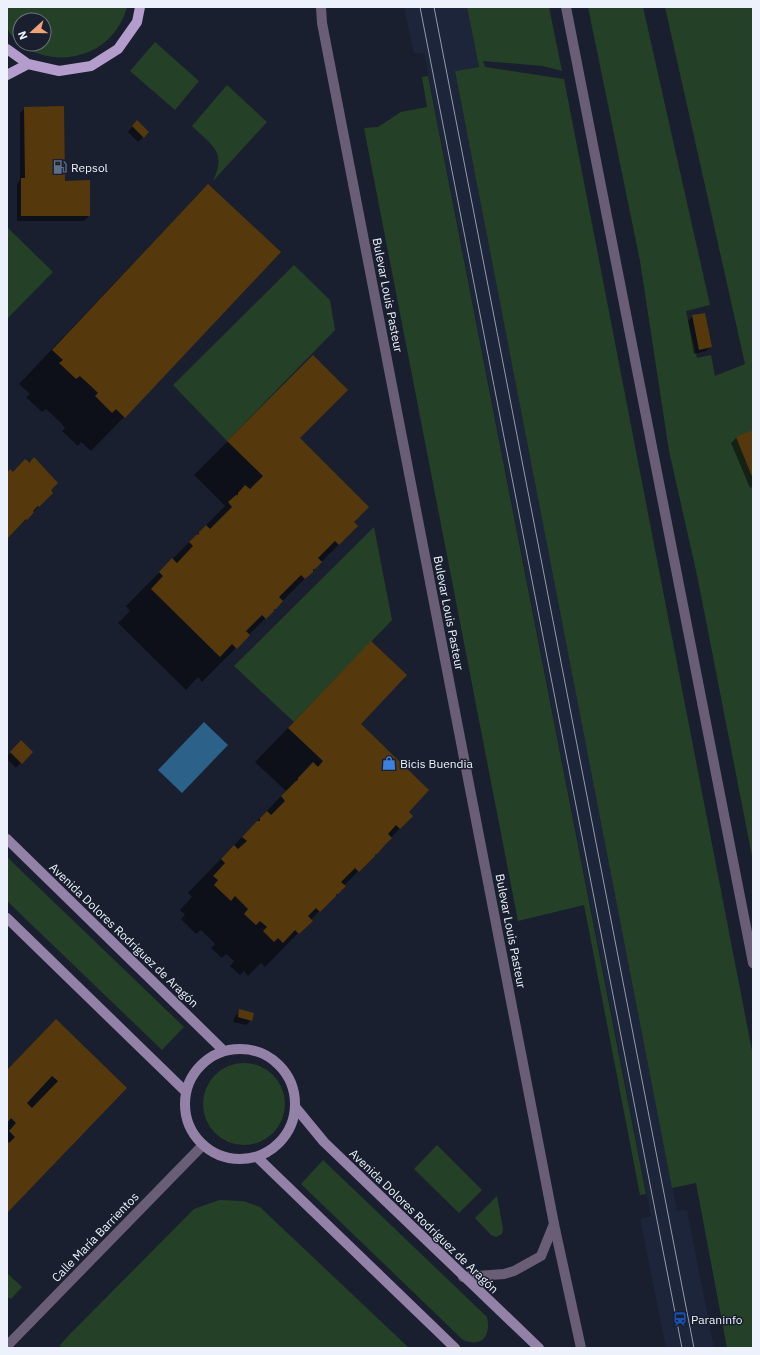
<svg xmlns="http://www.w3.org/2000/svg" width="760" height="1355" font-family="'IBM Plex Sans',sans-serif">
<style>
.built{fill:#1d253a}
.green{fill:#244127}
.water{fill:#2c618a}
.shadow{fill:#0007}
.building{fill:#55390c;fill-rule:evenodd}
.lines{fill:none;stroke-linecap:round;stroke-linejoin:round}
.minor{stroke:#695e75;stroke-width:10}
.tertiary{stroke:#695e75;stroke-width:10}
.secondary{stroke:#9381a7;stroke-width:10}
.primary{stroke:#b49ccd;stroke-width:10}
.tram{stroke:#959aa7;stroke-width:1}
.labels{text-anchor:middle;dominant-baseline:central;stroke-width:3;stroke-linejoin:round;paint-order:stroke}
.poi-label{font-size:12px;fill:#ecf1fc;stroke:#191f2e;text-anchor:start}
.street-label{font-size:12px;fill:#ecf1fc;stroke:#191f2e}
</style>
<rect width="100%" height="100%" fill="#191f2e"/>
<!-- built -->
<path class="built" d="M404,7h63l12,60 -24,4 222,1140 10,-1 27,138h-48l-26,-129 11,-3 -227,-1163 -10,1z"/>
<!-- green -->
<path class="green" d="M7,7h120c-3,10 -7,19 -14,27 -22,27 -66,31 -92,10h23v-24h-24v24c-16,-14 -13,-18 -13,-37z
M467,7h82l13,64 -19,-5 -60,-5 2,6 79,12 189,977v292h-26l-31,-165 -24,5 -217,-1117 24,-4z
M588,7h55l67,298 -24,6 11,47 14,-3 4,21 30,-12 -80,-357h88v854l-56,-286 -28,-124 -29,-190z
M155,42l44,39 -24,29 -45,-39z
M428,76l218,1118 -6,1 -56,-290 -66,16 -154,-793 14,-1 23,-15 26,-5 -5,-30z
M227,85l40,37 -54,59c14,-30 -1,-35 -21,-55z
M7,227l46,45 -46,47z
M294,265l36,35 5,30 -108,111 -54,-56z
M374,527l18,93 -98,102 -60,-56z
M7,857l177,170 -22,23 -155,-149z
M203 1104a41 41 0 1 1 82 0a41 41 0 1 1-82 0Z
M437,1145l45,45 -23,23 -45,-44z
M323,1160l164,157c4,18 -4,31 -24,23l-162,-156z
M497,1196l6,33 -1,5 -6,3 -5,-2 -16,-17z
M219,1200l24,1 17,6 149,141h-348l-1,-3 10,-11 124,-125z
M7,1273l15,14 -11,12 -4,-2z"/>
<!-- water -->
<path class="water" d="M204,722l24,23 -46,48 -24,-23z"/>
<!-- shadow -->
<path class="shadow" d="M25,108l39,74 25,34 -5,5h-67v-37l3,-4v-67z
M137,121l11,11 -10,10 -10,-10z
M208,185l-84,232 -33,34 -10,-9 -3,4 -16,-15 3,-3 -5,-6 -14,-13 -4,3 -16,-15 4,-3 -11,-10 156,-165z
M693,316l18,30 -5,5 -12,3 -6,-33z
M313,356l-15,82 54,84 5,4 -155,156 -4,-5 -12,13 -68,-67 12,-12 -4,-5 99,-100 -31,-31z
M753,431v56l-3,1 -19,-45 5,-5z
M34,459l15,31 3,3 -45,46v-65l6,-1z
M371,642l-12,82 48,88 5,4 -147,151 -4,-4 -13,13 -4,-5 -4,4 -10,-9 4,-5 -8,-7 -4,4 -11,-10 4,-4 -14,-14 -5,4 -15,-15 4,-4 -5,-5 12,-13 -4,-4 98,-102 -31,-29z
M21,742l10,10 -15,16 -9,-9v-3z
M240,1011l11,9 -5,5 -13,-3 2,-6z
M56,1020l70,68 -119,124v-142z"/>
<!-- building -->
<path class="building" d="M64,106l1,75 25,-1v36h-69v-38h4l-1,-71z
M137,120l12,12 -5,6 -12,-12z
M208,184l73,68 -156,166 -9,-9 -4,4 -17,-17 3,-3 -4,-4 -14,-13 -4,3 -17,-16 4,-3 -11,-10z
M705,313l7,34 -13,3 -7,-35z
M313,355l35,35 -48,48 69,69 -15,15 4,4 -19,19 -4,-4 -17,17 4,4 -7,7h-2v3l-8,7 -4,-4 -22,22 4,4 -7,8h-2v2l-8,8 -4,-4 -16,16 4,4 -13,14 -5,-5 -12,13 -69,-68 12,-13 -4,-4 13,-14 5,5 16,-17 -4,-4 7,-7 3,-1v-2l7,-7 4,4 22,-22 -4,-5 8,-7h2v-2l7,-8 5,4 13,-13 -36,-35z
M753,430v49l-17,-42z
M34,457l24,26 -7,7 2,3 -14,14 -1,-1 -5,5 1,1 -5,6 -2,2 -1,-1 -18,19 -1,-1v-64l3,-4 3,3 12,-13 5,4v-1z
M371,641l36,34 -46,49 68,66 -20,22 4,4 -13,13 -4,-4 -8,9 4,4 -8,8 -7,8h-2v2l-16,16 -4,-4 -14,14 5,4 -8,8h-2v2l-16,16 -4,-4 -8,8 5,5 -14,13 -4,-4 -12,13 -5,-5 -4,4 -11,-11 4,-4 -7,-6 -4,4 -12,-11 4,-5 -13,-13 -4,5 -17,-16 4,-5 -5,-4 12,-13 -4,-4 13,-14 4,4 9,-8 -5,-4 15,-16h3v-3l7,-7 4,4 14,-14 -4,-5 15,-15 2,-1v-2l15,-16 5,5 5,-6 -35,-33z
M21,740l12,12 -11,12 -12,-12z
M239,1009l15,4 -2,8 -14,-4z
M56,1019l71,69 -120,125v-73l2,3 6,-6 -6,-6 7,-8 -5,-5 -4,5v-53zM52,1076l6,5 -26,27 -5,-5z"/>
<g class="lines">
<!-- minor -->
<path class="minor" d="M463,1277l41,-3 10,-3 27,-15 13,-32
M7,1346l195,-200"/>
<!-- tertiary -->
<path class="tertiary" d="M321,7l1,16 232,1201 27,124
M566,7l187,956"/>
<!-- secondary -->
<path class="secondary" d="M7,839l216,211
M7,918l178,173
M185 1104a55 55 0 1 1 110 0a55 55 0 1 1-110 0Z
M296,1108l28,34 215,206
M258,1158l197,190"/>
<!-- primary -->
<path class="primary" d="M7,49l21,15 31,7 32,-5 27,-17 19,-27 3,-15
M7,75l21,-11"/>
<!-- tram -->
<path class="tram" d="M420,7l262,1341
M434,7l260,1341"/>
</g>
<!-- icons -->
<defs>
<symbol id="fuel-bare" viewBox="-9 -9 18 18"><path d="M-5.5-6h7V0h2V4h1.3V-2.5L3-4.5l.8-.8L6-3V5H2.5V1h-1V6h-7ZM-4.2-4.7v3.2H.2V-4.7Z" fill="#5c6f8a" stroke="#191f2e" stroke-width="2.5" paint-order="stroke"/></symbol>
<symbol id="shop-bare" viewBox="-9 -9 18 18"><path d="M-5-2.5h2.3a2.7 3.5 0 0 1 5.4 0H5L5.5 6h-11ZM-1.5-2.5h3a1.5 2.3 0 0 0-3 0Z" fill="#3f7fe0" stroke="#191f2e" stroke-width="2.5" paint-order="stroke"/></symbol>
<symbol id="station-bare" viewBox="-9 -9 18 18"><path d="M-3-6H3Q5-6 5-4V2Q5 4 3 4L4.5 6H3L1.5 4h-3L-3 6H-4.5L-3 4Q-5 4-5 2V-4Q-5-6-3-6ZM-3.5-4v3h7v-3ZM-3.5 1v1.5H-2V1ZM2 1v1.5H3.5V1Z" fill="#1a4fb4" stroke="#191f2e" stroke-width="2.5" paint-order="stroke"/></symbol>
</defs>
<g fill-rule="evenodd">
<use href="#fuel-bare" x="50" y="157" width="20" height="20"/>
<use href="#shop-bare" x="379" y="753" width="20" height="20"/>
<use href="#station-bare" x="670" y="1309" width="20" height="20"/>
</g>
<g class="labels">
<!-- poi labels -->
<g class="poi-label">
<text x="71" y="167">Repsol</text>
<text x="400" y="763">Bicis Buendia</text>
<text x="691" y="1319">Paraninfo</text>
</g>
<!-- street labels -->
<g class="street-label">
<text transform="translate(388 295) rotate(79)">Bulevar Louis Pasteur</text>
<text transform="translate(449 613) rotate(79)">Bulevar Louis Pasteur</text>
<text transform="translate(511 931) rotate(79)">Bulevar Louis Pasteur</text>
<text transform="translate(124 935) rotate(44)">Avenida Dolores Rodríguez de Aragón</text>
<text transform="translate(424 1221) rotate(44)">Avenida Dolores Rodríguez de Aragón</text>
<text transform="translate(95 1237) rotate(-46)">Calle María Barrientos</text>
</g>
</g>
<!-- border -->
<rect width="760" height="1355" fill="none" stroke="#ecf1fc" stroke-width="16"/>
<!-- north arrow -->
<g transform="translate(32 32) rotate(249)"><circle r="19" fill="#191f2e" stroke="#6d7380"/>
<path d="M0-3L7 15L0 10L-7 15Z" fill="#efa377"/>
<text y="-6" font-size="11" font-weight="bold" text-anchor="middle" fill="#ecf1fc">N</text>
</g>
</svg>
